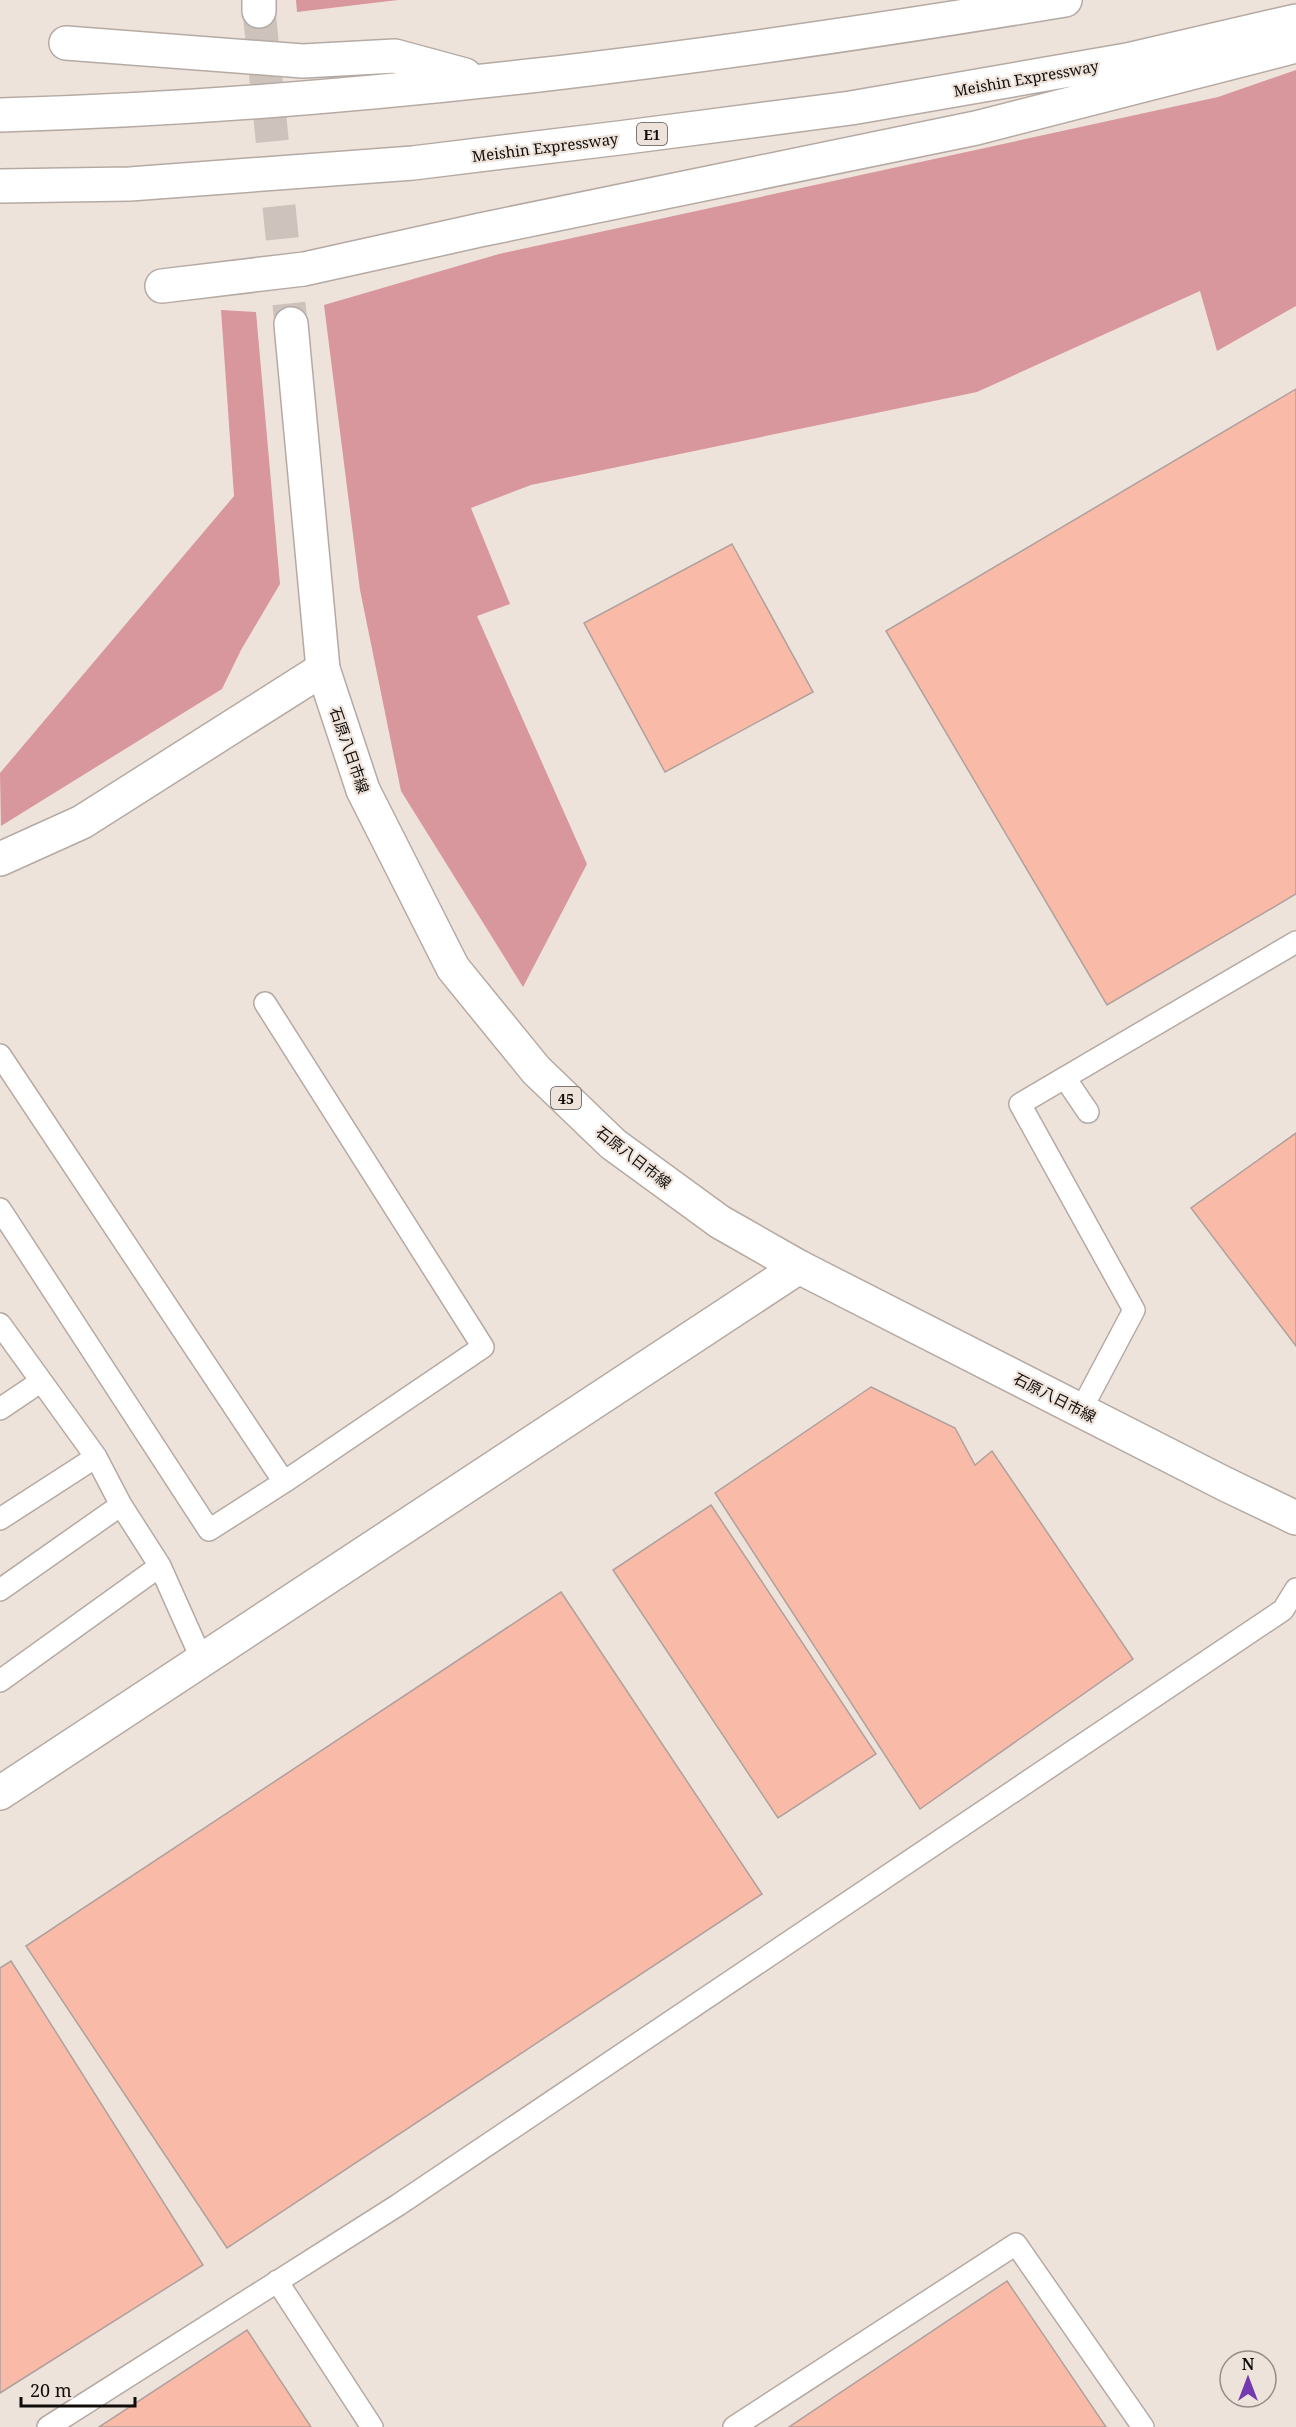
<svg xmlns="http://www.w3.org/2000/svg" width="1296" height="2427" font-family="'Noto Serif','Noto Sans JP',serif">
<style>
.forest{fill:#d8979d}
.building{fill:#fabaa8;stroke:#aea19d;stroke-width:1.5}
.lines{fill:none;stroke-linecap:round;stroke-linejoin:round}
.primary-tunnel{stroke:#cdc3bc;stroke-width:33;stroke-dasharray:33 16;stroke-linecap:butt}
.lane-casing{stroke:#b5aaa3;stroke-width:24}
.street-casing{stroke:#b5aaa3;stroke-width:36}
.secondary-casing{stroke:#b5aaa3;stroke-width:36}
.primary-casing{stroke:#b5aaa3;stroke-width:36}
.highway-casing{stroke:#b5aaa3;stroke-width:36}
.lane{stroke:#fff;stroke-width:21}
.street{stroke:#fff;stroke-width:33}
.secondary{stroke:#fff;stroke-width:33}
.primary{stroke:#fff;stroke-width:33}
.highway{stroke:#fff;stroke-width:33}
.labels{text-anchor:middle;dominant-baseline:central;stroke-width:4.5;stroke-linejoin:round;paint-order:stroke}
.shield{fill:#eee3db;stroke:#534c49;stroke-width:1.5}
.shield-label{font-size:14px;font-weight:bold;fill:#100c0a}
.street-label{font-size:15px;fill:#100c0a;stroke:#eee3db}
</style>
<rect width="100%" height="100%" fill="#eee3db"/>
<!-- forest -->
<path class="forest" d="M296,0h102l-101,12z
M1296,70v236l-79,45 -17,-60 -223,101 -446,93 -60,23 39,96 -33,12 110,248 -64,123 -122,-196 -41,-201 -36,-285 175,-51 719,-157z
M221,310l35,2 24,272 -39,66 -19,39 -221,137 -1,-53 234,-277z"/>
<!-- building -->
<path class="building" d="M1296,389v505l-189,111 -221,-374z
M732,544l81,148 -148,80 -81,-149z
M1296,1133v213l-105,-138z
M871,1387l84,41 20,37 17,-14 141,208 -213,150 -205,-316z
M711,1505l165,249 -98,64 -165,-248z
M561,1592l201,302 -535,354 -201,-302z
M11,1961l192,304 -203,128v-425z
M1007,2281l99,146h-317z
M247,2330l64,97h-212z"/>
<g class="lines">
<!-- primary-tunnel -->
<path class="primary-tunnel" d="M259,11l32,313"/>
<defs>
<path id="lane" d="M265,1003l218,344 -199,135
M0,1055l284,427 -75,48 -209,-321
M1065,1078l23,34
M0,1324l96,133 25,48 39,61 42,94
M0,1409l40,-27
M1081,1410l53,-100 -114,-206 276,-162
M0,1519l96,-62
M0,1590l121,-85
M0,1681l160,-115
M277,2281l95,146
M48,2427l350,-222 885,-595 13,-21
M734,2427l282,-183 127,183"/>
<path id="street" d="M0,859l82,-37 241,-153"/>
<path id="secondary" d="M0,1793l799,-526"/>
<path id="primary" d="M259,0v11
M291,324l32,345 40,121 90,178 83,102 77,74 107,78 79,45 426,217 71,34"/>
<path id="highway" d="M66,43l237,18 92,-5 70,19
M0,115c357,-10 712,-57 1065,-115
M0,186l130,-2 283,-21 206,-25 232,-30 276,-48 169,-39
M162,286l142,-17 176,-39 496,-102 320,-82"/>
</defs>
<!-- lane casing -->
<use href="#lane" class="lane-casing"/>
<!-- street casing -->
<use href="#street" class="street-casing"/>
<!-- secondary casing -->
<use href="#secondary" class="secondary-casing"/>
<!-- primary casing -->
<use href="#primary" class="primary-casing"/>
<!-- highway casing -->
<use href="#highway" class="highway-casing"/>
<!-- lane -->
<use href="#lane" class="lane"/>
<!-- street -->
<use href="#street" class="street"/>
<!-- secondary -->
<use href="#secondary" class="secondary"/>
<!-- primary -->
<use href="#primary" class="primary"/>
<!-- highway -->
<use href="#highway" class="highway"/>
</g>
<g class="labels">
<!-- shield labels -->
<g class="shield">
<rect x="637" y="123" width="30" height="22" rx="4.5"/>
<rect x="551" y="1087" width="30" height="22" rx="4.5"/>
</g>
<g class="shield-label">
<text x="652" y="134">E1</text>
<text x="566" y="1098">45</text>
</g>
<!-- street labels -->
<g class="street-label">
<text transform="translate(1026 78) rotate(-10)">Meishin Expressway</text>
<text transform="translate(545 147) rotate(-7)">Meishin Expressway</text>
<text transform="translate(350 750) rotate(71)">石原八日市線</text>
<text transform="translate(634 1157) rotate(38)">石原八日市線</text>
<text transform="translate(1055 1397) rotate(27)">石原八日市線</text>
</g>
</g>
<!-- north arrow -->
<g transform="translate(1248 2379)"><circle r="28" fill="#eee3db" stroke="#958d87" stroke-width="1.5"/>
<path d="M0-4.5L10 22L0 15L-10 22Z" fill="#7239b0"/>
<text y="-9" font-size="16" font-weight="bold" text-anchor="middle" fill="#100c0a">N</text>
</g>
<!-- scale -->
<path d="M21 2397v9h114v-9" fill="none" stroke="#100c0a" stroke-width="3"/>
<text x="30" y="2397" font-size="18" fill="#100c0a" stroke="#eee3db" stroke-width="4.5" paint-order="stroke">20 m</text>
</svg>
